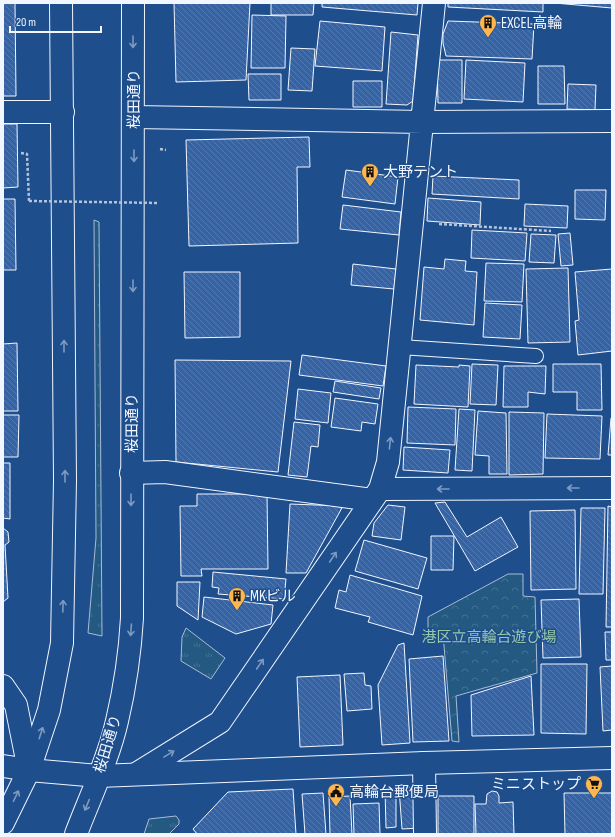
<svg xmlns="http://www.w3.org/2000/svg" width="615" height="837" font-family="'Sofia Sans Condensed','Noto Sans JP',sans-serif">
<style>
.grass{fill:url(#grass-tufts);stroke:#a8bbd7}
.park{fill:url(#park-crowns);stroke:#a8bbd7}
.building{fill:url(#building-back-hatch);stroke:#f2f6ff}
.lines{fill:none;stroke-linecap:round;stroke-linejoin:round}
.service-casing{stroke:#f2f6ff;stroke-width:16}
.minor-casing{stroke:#f2f6ff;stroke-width:24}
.tertiary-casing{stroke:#f2f6ff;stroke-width:24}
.trunk-casing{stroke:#f2f6ff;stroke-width:24}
.path{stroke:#b3c4dc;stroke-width:2.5;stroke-dasharray:3 2;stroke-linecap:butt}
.service{stroke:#1f4e8c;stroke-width:14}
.minor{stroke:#1f4e8c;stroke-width:22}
.tertiary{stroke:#1f4e8c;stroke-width:22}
.trunk{stroke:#1f4e8c;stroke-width:22}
.path-bridge{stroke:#b3c4dc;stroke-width:2.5;stroke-dasharray:3 2;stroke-linecap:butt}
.oneway{stroke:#7e9ac0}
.labels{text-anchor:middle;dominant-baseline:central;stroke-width:3;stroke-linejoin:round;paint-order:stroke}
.poi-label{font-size:15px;fill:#f2f6ff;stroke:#1f4e8c;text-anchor:start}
.street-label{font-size:15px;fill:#f2f6ff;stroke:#1f4e8c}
.park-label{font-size:15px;fill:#97c8a6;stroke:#1f4e8c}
</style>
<defs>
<pattern id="grass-tufts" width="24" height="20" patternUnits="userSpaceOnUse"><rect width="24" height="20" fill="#245a82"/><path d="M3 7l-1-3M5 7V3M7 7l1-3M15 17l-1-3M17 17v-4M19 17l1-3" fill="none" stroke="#447295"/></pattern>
<pattern id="park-crowns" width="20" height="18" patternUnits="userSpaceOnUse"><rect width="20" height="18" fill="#245a82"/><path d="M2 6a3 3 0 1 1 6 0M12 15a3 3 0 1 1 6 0" fill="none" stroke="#447295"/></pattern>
<pattern id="building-back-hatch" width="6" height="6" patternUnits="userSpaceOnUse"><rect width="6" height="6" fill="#3563a3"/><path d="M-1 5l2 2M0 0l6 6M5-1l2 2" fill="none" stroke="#537ab1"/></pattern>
</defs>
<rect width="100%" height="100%" fill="#1f4e8c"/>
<!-- grass -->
<path class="grass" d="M94,220l5,2 3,414 -14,-3 8,-95z
M186,628l39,30 -14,21 -30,-18 1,-24z
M176,816l3,4v4l-10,10h-25l5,-15z"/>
<!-- park -->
<path class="park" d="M508,574h15v22l12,1 2,76 -81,23 3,46 -7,-1 -9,-107h-15v-17z"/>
<!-- building -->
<path class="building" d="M3,3h12l1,93h-13z
M174,3h76l-4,77 -70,2z
M271,3h43l-1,12h-42z
M322,3h96l-1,12 -95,-8z
M448,3h95v9l-95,-5z
M554,3h58v5z
M252,15l34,1 -1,52h-34z
M320,21l65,6 -3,44 -67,-5z
M448,21l86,3 -2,35 -86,-3 -3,-13v-9z
M391,32l27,3 -5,66 -6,4 -21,-1z
M291,48l24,1 -3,42 -24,-1z
M437,60h25v43h-24z
M466,60l59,3 -2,39 -59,-3z
M538,66h26l1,38h-27z
M248,74h33v26h-32z
M353,81h29v26h-29z
M568,84l28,1 -1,25 -28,-1z
M3,124h14l1,63 -15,1z
M309,137l1,30h-13l1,76 -109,3 -3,-106z
M346,170l52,7 -3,27 -53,-7z
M433,176l86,4v19l-87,-5z
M575,190h31l-1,30 -30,-1z
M428,198l53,4 -1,23 -53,-4z
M3,199h12l1,71h-13z
M525,204l43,2 -1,22 -43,-2z
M343,205l58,7 -2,23 -59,-6z
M472,230l55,3 -2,28 -54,-3z
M570,233l3,32 -12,1 -3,-32z
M531,234l25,1 -2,28 -25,-1z
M445,259l21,2 -1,10 12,1 -3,53 -54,-5 4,-53 20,2z
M486,263l38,1 -2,38 -38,-1z
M353,264l43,5 -2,20 -43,-4z
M568,268l2,74 -42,1 -2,-74z
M612,269v82l-34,4 -3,-34 4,-1 -4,-48z
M184,272h56v65l-55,1z
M485,303l37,2 -2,34 -37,-2z
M17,343l1,68h-15v-67z
M302,355l84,11 -3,20 -84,-11z
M175,360l116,1 -13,111 -102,-10z
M472,364l26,1 -2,40 -26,-1z
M553,364h48l1,46h-25v-18h-24z
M416,365l43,2v-2l11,1 -2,41 -54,-3z
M504,366h42l-1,28 -17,-2v15h-25z
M335,381l46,7 -2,11 -46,-7z
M298,389l33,4 -3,30 -33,-4z
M335,398l43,6 -3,20 -13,-2 -1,9 -30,-4z
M408,407l48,2 -1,36 -48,-2z
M459,409l16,1 -3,61 -17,-1z
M478,411l28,2 1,61h-18v-18l-14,-1z
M509,412l35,1 -1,61 -34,1z
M547,414l55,2 -2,43 -55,-1z
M3,415h16l-1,42h-15z
M611,418h1v37h-4z
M294,422l26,3 -2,22 -7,-1 -4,31 -19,-2z
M404,447l46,3 -2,23 -45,-3z
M3,463h7v56l-7,-1z
M197,494h70l1,75h-67l1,7h-21l-1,-70h17z
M445,502l22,35 34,-20 17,30 -43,24 -40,-68z
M290,504l53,2 -37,67h-20z
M388,505l17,2 -4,33 -29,-4 2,-13z
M608,506l4,1v120h-6z
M581,508h24l-2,86h-24z
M575,510l1,79 -45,1 -1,-79z
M3,528l5,4 1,10 -4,3 3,53 -5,4z
M431,536h23l-1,34h-22z
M364,540l63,18 -9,31 -63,-18z
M213,572l73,7 -2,20 -66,-5 1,-6 -7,-1z
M350,575l72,21 -9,39 -45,-13 2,-5 -35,-9 4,-18 7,2z
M177,582h23l-2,38 -21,-14z
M204,597l69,8 -2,19 -35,10 -34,-17z
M579,599l2,58 -38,1 -2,-58z
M605,632h7v28h-6z
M404,643l6,100 -28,2 -4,-60 20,-40z
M443,656l6,85 -36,1 -4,-83z
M541,664h46l-1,70 -45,-1z
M612,666v64l-9,1 -3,-64z
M364,673l1,12 6,1 1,23 -25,2 -3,-37z
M340,675l3,70 -43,2 -3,-70z
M531,676l3,59 -62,1 -1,-41z
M416,787l3,41 -17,1 -3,-41z
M293,789l3,45h-99l-4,-5 35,-37z
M385,789h11v38l-10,1z
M492,791l5,1 2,4v7l14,-1 1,32h-38l-1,-30h11l1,-10z
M323,793l3,41h-21l-3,-40z
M564,793h48v41h-47z
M350,796l2,38h-22l-1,-37z
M438,796h36v38h-36z
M379,803l1,31h-26l-1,-30z"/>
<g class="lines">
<defs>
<path id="service" d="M400,347l136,9"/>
<path id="minor" d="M3,112h60
M134,117l289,5 189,-1
M131,473l34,-1 207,28
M380,489l232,-1
M3,686l13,19 13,65 -26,-4
M424,763l1,71
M136,774l84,-52 160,-233 8,-27 46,-459"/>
<path id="tertiary" d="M29,770l70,6 325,-13 188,-5"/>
<path id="trunk" d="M3,823l26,-53 20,-60 13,-67 3,-163 -4,-477
M76,834c14,-37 32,-74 41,-113 8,-34 13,-68 15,-103l1,-615"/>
</defs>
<!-- service casing -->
<use href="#service" class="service-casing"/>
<!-- minor casing -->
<use href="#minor" class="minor-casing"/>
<!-- tertiary casing -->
<use href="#tertiary" class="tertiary-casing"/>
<!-- trunk casing -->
<use href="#trunk" class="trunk-casing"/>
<!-- path -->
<path class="path" d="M160,149l6,1
M21,153l6,1 2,47
M439,224l112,7"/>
<!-- service -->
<use href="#service" class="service"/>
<!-- minor -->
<use href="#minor" class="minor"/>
<!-- tertiary -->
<use href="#tertiary" class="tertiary"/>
<!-- trunk -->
<use href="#trunk" class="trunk"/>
<!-- path-bridge -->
<path class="path-bridge" d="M29,201l130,2"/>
</g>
<!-- one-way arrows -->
<defs><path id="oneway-shaft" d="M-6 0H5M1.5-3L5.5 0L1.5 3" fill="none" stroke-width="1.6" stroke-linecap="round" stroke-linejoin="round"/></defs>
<g class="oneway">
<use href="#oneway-shaft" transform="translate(133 42) rotate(90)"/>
<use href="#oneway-shaft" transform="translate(134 156) rotate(90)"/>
<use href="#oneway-shaft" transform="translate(133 286) rotate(90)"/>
<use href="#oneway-shaft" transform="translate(64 346) rotate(-90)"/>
<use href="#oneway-shaft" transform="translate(390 443) rotate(-84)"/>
<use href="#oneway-shaft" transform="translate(65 476) rotate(-90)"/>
<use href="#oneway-shaft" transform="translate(573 488) rotate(180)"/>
<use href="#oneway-shaft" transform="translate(443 489) rotate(180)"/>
<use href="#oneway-shaft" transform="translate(131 500) rotate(90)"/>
<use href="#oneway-shaft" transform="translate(333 557) rotate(-56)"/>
<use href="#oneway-shaft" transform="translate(63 606) rotate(-88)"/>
<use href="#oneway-shaft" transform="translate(131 630) rotate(94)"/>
<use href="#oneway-shaft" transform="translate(260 664) rotate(-56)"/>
<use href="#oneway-shaft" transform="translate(41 733) rotate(-72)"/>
<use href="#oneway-shaft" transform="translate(169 754) rotate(-31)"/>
<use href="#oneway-shaft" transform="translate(16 796) rotate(-64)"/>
<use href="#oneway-shaft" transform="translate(87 805) rotate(112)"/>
</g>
<!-- icons -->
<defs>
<symbol id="building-pin" viewBox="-11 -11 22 30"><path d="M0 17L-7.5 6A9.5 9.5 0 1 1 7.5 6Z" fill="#ffb74d" stroke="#1f4e8c"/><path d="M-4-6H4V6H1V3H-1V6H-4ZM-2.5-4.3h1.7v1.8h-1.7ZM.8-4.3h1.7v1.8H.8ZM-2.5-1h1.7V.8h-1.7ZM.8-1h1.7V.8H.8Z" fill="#111"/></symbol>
<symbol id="supermarket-pin" viewBox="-11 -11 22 30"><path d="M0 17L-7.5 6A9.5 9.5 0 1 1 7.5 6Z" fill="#ffb74d" stroke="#1f4e8c"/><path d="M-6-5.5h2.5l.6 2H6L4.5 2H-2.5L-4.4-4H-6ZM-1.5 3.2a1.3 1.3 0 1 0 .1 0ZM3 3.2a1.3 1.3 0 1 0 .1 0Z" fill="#111"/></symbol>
<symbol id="civic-pin" viewBox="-11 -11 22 30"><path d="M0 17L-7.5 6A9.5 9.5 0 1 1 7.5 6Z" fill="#ffb74d" stroke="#1f4e8c"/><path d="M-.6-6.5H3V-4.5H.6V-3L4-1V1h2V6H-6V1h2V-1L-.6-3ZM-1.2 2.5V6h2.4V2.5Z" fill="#111"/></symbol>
</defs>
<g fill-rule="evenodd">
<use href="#building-pin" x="478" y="13" width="20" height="27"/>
<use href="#building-pin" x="360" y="162" width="20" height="27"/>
<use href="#building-pin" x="227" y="586" width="20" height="27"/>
<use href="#supermarket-pin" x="584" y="774" width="20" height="27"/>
<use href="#civic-pin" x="326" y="782" width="20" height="27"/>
</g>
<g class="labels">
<!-- poi labels -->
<g class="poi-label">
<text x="501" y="23">EXCEL高輪</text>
<text x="383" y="172">大野テント</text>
<text x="250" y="596">MKビル</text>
<text x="581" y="784" text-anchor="end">ミニストップ</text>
<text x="349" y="792">高輪台郵便局</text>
</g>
<!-- street labels -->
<g class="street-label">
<text transform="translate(134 99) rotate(-90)">桜田通り</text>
<text transform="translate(132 423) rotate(-90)">桜田通り</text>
<text transform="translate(108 744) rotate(-73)">桜田通り</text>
</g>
<!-- park labels -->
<g class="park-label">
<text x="489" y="637">港区立高輪台遊び場</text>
</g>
</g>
<!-- border -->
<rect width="615" height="837" fill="none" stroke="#f2f6ff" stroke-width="8"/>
<!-- scale -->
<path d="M10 26v6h91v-6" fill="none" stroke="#f2f6ff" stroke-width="2"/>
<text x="16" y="26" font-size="12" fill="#f2f6ff" stroke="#1f4e8c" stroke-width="3" paint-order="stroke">20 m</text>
</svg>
